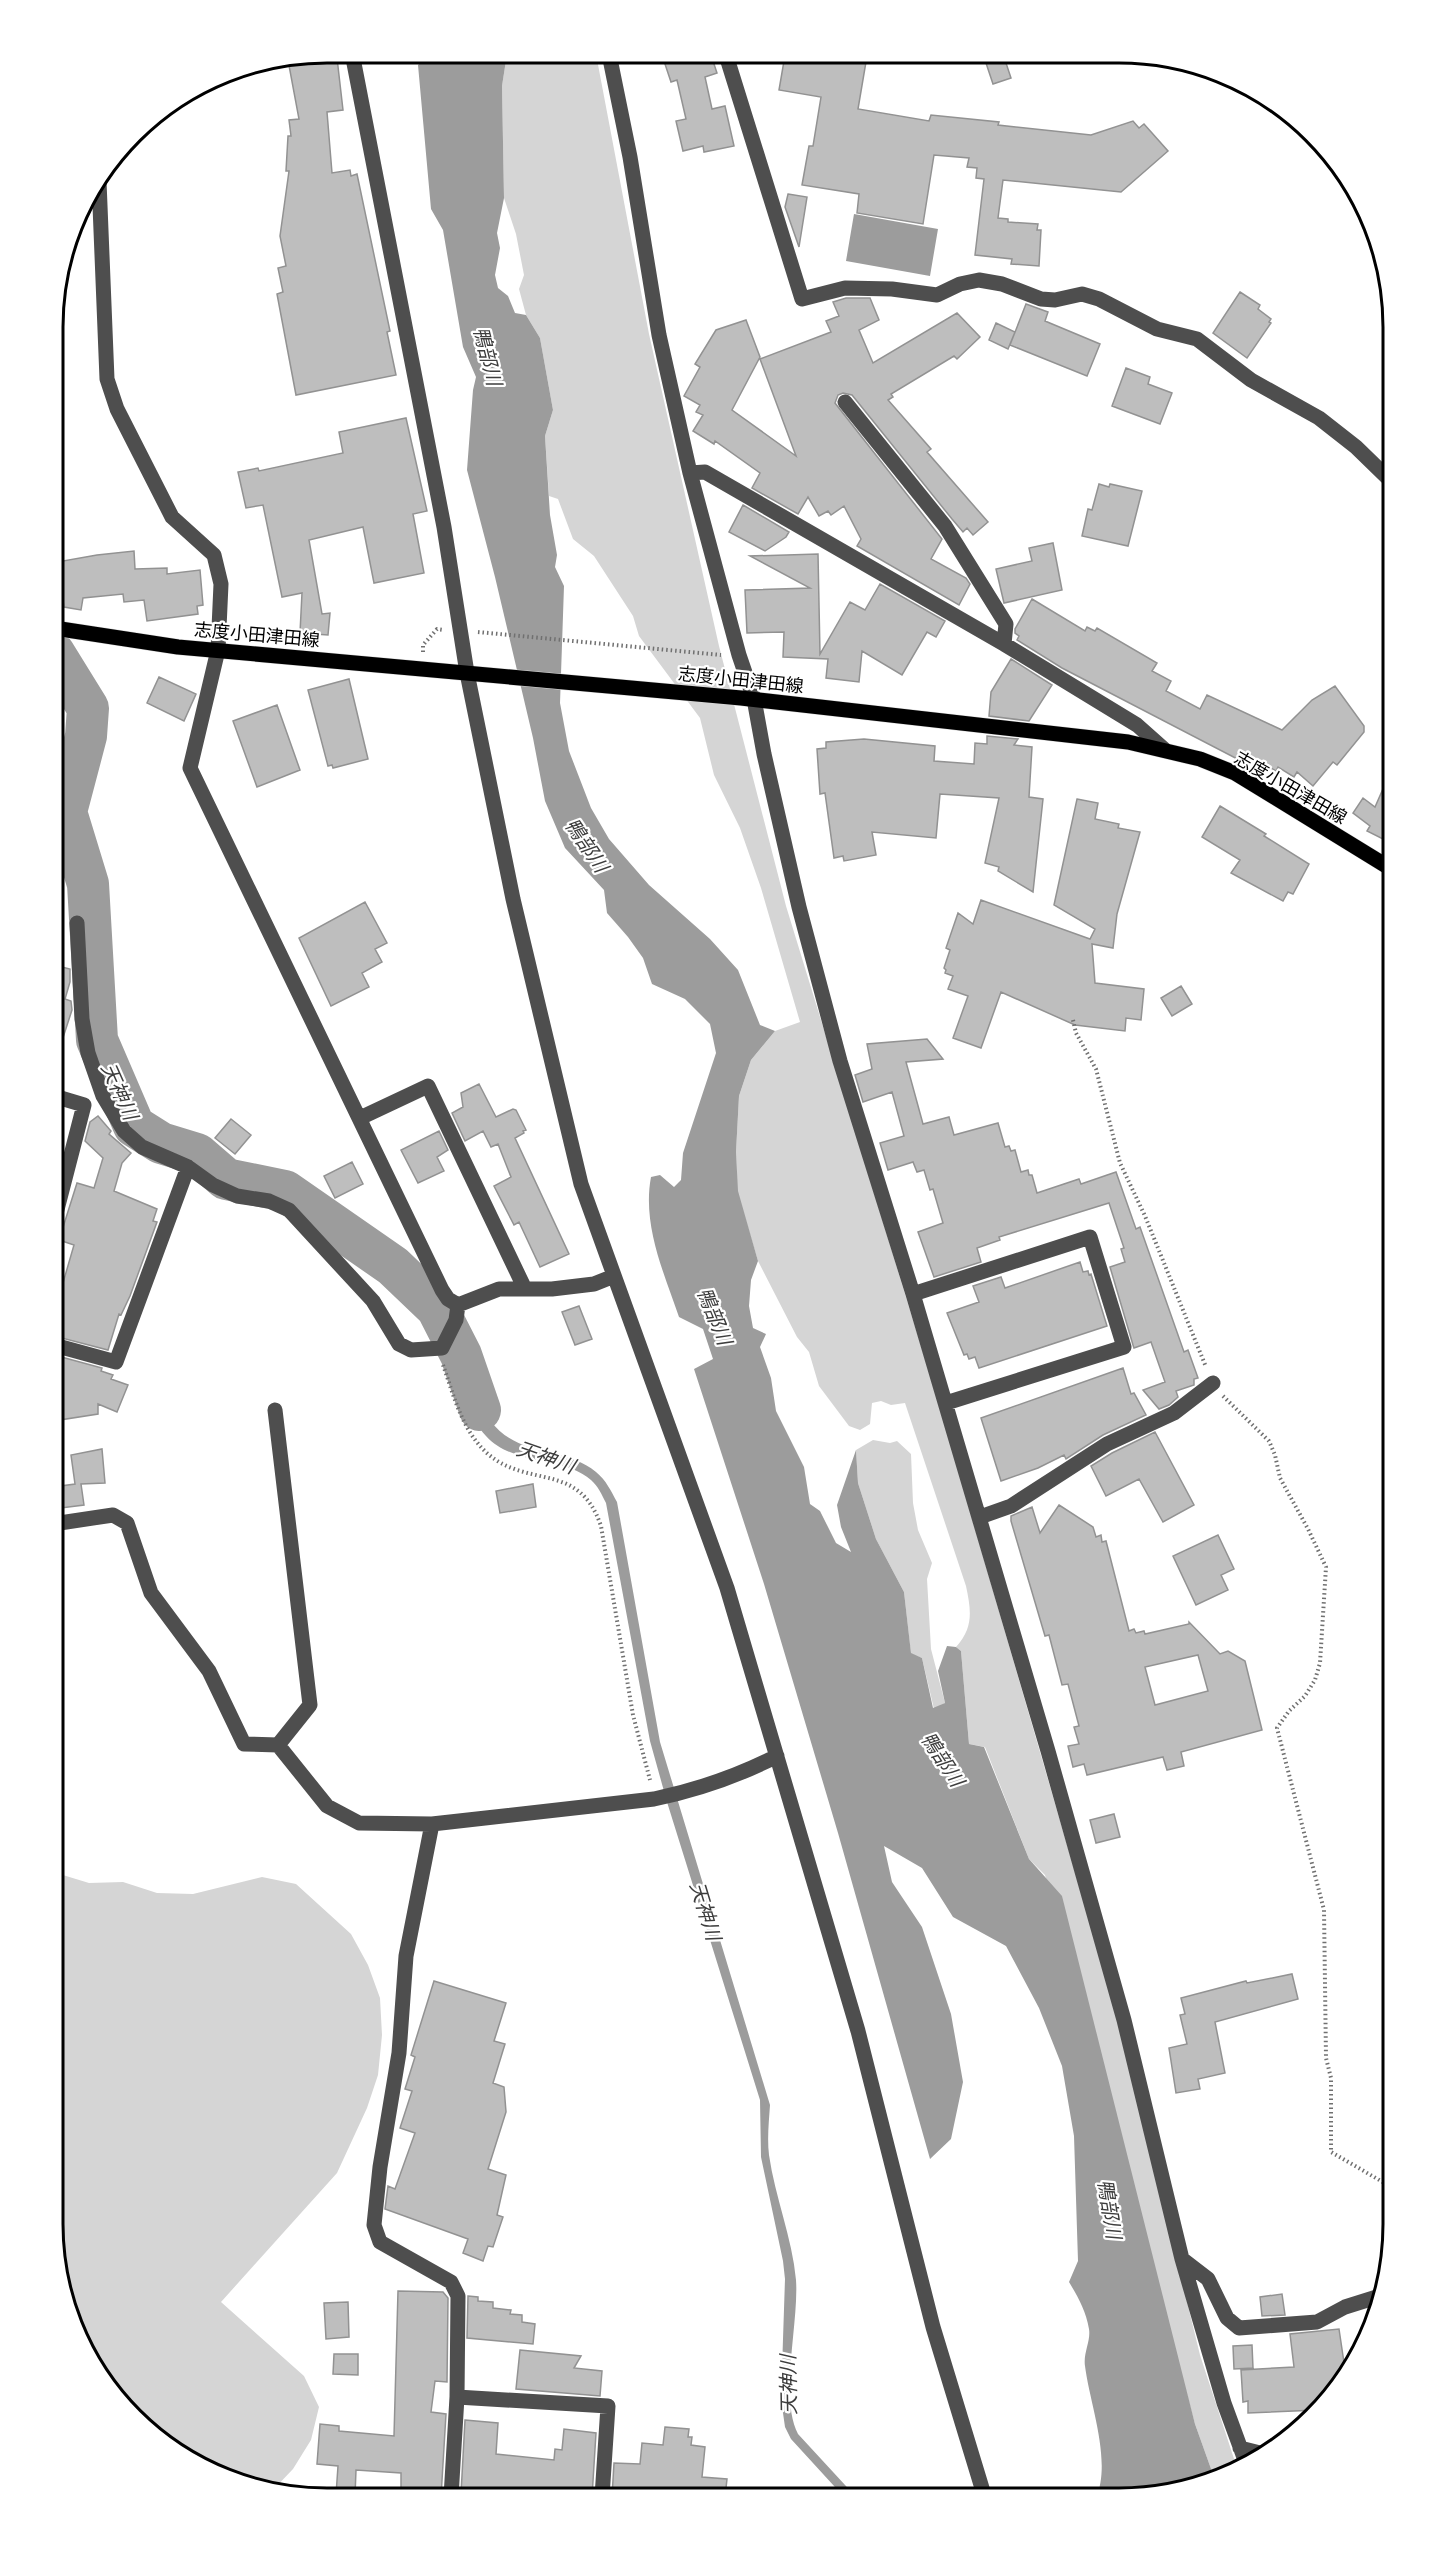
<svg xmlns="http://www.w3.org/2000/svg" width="1446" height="2551" font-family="'Open Sans','Noto Sans JP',sans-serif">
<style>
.green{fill:#d5d5d5}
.water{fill:#9c9c9c}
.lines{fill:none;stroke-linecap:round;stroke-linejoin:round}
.river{stroke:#9c9c9c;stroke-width:42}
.building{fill:#bebebe;stroke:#929292;stroke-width:1.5;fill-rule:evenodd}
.major-casing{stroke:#dbdbdb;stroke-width:16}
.path{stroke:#707070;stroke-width:4;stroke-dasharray:1.5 3;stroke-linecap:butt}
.minor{stroke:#4e4e4e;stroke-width:15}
.major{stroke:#000;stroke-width:15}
.labels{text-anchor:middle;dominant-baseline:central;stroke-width:4.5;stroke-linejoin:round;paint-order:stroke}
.street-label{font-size:18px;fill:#000;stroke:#fff}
.water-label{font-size:20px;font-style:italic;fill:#3d3d3d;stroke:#fff}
.rim{fill:none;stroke:#000;stroke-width:3}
</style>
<rect width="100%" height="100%" fill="#fff"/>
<!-- green -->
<path class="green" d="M507,54h89l53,280 70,312 67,260 150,489 182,625 82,335 37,113 -22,12 -20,-56 -150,-549 -16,-16 -44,-112 -16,-3 -8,-93 -5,-4c18,-20 15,-37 10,-61l-61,-183 -14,2 -10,-4 -9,2 -2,21 -10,6 -11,-4 -30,-40 -10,-34 -12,-15 -39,-76 -21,-70 -1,-39 3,-56 12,-36 24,-29 25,-9 -39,-134 -21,-60 -26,-53 -14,-57 -61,-82 -6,-20 -39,-60 -21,-17 -15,-40 -9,-3 -4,-60 8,-26 -13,-72 -14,-23 -7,-26 5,-14 -8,-41 -12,-36 -2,-112z
M873,1440l17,3 7,-2 14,13 2,49 5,27 14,33 -5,16 4,70 14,54 -11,6 -12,-51 -11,-4 -7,-62 -28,-53 -18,-56 -2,-33z
M53,1872l36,11 34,-1 34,11 36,1 69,-17 34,7 55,50 17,31 12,33 2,37 -4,40 -11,33 -30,65 -116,129 83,74 15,31 -8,33 -18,29 -21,22 -50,-14 -62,-35 -61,-65 -32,-64 -14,-89z"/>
<!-- water -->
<path class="water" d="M430,53h6l3,6 25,4 4,-10 39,1 -5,32 2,112 -7,35 3,15 -5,27 3,13 10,8 7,17 11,2 14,23 13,72 -8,26 5,79 7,40 -2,12 9,19 -4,117 9,48 22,57 18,31 40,46 61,54 28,31 22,55 15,6 -24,29 -12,36 -3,56 2,39 20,70 -7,19 -2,26 4,22 13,6 -6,13 11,31 5,33 28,56 6,37 10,7 16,32 15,9 -10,-25 -4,-22 19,-55 2,33 18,56 28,53 7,61 11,5 11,50 12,-5 -7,-32 9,-25 9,1 5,4 8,93 15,3 45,112 33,37 133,528 20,56 -7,4 -89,14h-23c16,-37 -6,-93 -11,-132 -2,-13 6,-25 4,-37 -3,-18 -11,-32 -20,-47l9,-21 -4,-125 -12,-70 -23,-58 -33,-62 -53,-29 -31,-49 -38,-22 8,36 30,45 29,87 12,68 -12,57 -21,20 -92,-326 -74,-249 -70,-215 19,-10 -10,-30 -24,-12c-15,-44 -37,-92 -28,-140l9,-2 14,12 7,-7 2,-27 33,-100 -6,-29 -25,-25 -33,-15 -9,-26 -15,-21 -21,-24 -3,-23 -39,-42 -20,-47 -12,-63 -38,-161 -28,-107 6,-80 3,-13 -13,-30 -20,-117 -12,-21 -13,-144z
M854,214l84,15 -8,47 -84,-15z
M465,1355c6,17 15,52 25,65 27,38 75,26 106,52 10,8 15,19 21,30l43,240 110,363c-1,16 -3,33 -1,50 6,42 23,82 27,125 3,43 -17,118 2,154l59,64h-12l-54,-59 -6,-12 -4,-28 4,-120 -2,-18 -22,-104 -1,-57 -93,-298 -17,-61 -44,-238c-4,-8 -8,-17 -15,-23 -27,-24 -78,-14 -105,-44 -18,-20 -24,-50 -34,-75z"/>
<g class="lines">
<!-- river -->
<path class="river" d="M54,653l34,55 -2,28 -20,76 22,72 9,156 37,86 27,17 36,11 29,25 59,12 108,75 44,42 24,47 19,55"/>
</g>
<!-- building -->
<path class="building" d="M662,55h49l6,18 -12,4 7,32 13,-3 9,40 -30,6 -1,-6 -20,5 -7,-30 10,-2 -9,-39 -6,2z
M785,55l82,1 -9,53 71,12 2,-6 68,7 -1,3 93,10 42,-14 6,7 5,-4 24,27 -47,41 -118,-12 -5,38 10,1v3l30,2 -1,6h4l-2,36 -28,-2 1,-5 -37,-4 9,-76 -8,-1 1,-10 -10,-1 2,-9 -35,-3 -11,69 -66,-11 2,-19 -57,-9 7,-39h4l8,-49 -42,-7z
M310,56l1,7 26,-5 6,52 -16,2 5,61 18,-3 1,6 6,-2 33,157 -3,1 9,43 -100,20 -19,-101 6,-2 -5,-24 8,-2 -6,-30 9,-65h-3l2,-35h3l-2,-16 10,-1 -11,-59z
M984,57h20l7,21 -18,6z
M788,194l19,3 -8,50 -14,-40z
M1240,292l20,13 -2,4 13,10 -2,3 2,1 -24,35 -34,-25z
M846,298h24l9,22 -20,10 14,33 84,-50 23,24 -23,22 -3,-3 -63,38 2,3 -5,3 43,49 -4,3 61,70 -15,13 -6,-7 -4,4 -11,-13 -100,-124 -9,-2 -5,2 -3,8 107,136 -11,20 35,19 4,6 -11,21 -102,-59 4,-7 -17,-33 -13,9 -3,-4 -9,5 -11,-19 -10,17 -46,-26 8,-15 -45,-32 -1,3 -21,-13 10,-16 -7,-3 4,-7 -16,-9 16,-29 -5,-3 21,-34 30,-10 14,37 -28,53 64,46 -36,-97 71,-27 -5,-11 13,-5 -6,-14z
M1026,304l22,8 -3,9 55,23 -13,32 -77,-31z
M996,323l19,9 -7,17 -19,-9z
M1126,368l24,9 -2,7 24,9 -12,31 -48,-18z
M406,418l21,93 -14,3 11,59 -50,10 -11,-56 -54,13 13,74 8,-1 -2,22 -28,-2 2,-40 -20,4 -19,-92 -17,3 -8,-36 20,-4 1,3 84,-18 -4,-21z
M1099,484l10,3 1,-3 32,7 -14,55 -46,-10 6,-27 4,1z
M743,505l46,27 -3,5 -21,14 -36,-19z
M1053,543l9,47 -58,13 -8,-34 36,-8 -3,-13z
M134,551l1,18 32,-1v6l33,-4 3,35 -6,1 1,8 -51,7 -3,-21 -20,2 -1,-8 -40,4 -2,12 -17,-3 -7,-45 40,-7z
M818,554l2,100 30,-52 15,8 15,-26 65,37 -9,16 -9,-5 -25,43 -40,-24 -3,31 -33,-4 2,-19 -45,-2 1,-25 -37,1 -2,-43 65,-2 -60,-32z
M1032,599l53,32 2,-4 8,4 2,-3 60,35 -5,8 19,10 -5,10 34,18 7,-14 75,35 30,-30 23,-14 29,40v6l-27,33 -4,-3 -20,24 -16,-14 -3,5 -16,-10 -2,4 -27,-15 -4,7 -183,-95 -45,-28 2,-4 -4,-3v-4z
M1011,659l41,26 -23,36 -40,-5 2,-24z
M159,677l37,17 -12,27 -37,-18z
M349,679l19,80 -35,9 -1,-3 -4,1 -20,-76z
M277,705l23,65 -43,17 -24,-66z
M987,736l31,3 -4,6 18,2 -3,50 14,2 -10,93 -35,-21 1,-4 -14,-4 14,-65 -59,-4 -4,44 -64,-6 4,23 -32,6 -1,-5 -9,2 -9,-65 -5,1 -3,-45 9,-1v-6l38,-3 71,7 -1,15 40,3 1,-21 12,1z
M1393,766v68l-6,-3 -4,8 -16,-8 3,-5 -17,-13 10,-15 12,9z
M1077,799l21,4 -3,16 24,5 -1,4 22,4 -23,82 -4,34 -21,-4 3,39 49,6 -3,31 -15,-2 -1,13 -50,-6 -74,-33 -20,56 -28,-10 15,-42 -20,-7 5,-13 -8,-3 1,-3 -2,-2 6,-18 -4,-2 12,-35 15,11 8,-24 109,39 5,-10 -41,-24z
M1220,806l46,28 -2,2 45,28 -16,30 -5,-2 -5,9 -52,-28 9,-13 -38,-23z
M365,902l22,41 -12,6 7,13 -20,11 7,14 -38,19 -32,-68z
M54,965l16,4v13l-5,17 6,2 1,9 -14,43h-4z
M1181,986l11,18 -20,12 -11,-18z
M927,1039l16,20 -37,3 17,62 26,-7 5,18 44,-12 7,24 4,-1 2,5 4,-1 6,22 7,-2 1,5h3l5,18 42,-14 2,5 35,-12 20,57 4,-2 44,125 4,-2 10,28 -4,1v6l-18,6 2,6 -9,8 -10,4 -16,-19 22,-8 -14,-40 -17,6 -1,-3 -23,-78 15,-5 -4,-13 3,-1 -15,-45 -110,34 1,3 -23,8 4,14 -47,15 -16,-45 25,-9 -10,-34 -3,1 -6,-20 -7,2 -4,-10 -25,8 -8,-27 24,-7 -12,-44 -29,10 -8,-27 17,-6 -5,-25z
M479,1084l17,33 17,-8 3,1 10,20 -3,1 1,2 -9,5 54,116 -29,13 -21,-45 -5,3 -20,-39 17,-9 -13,-33 -7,3 -8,-16 -18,10 -13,-28 11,-6 -2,-14z
M98,1116l13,15 -2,3 22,19 -9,10 -8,28 43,18 -4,12 4,1 -27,74 -9,19 -2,-1 -11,36 -54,-14v-30l2,1 18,-62 -15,-5 18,-57 17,5 9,-30 -18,-17 5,-19z
M231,1119l20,16 -16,19 -20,-16z
M439,1131l9,19 -11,7 7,14 -26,12 -17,-33z
M352,1162l11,22 -28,14 -11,-22z
M1080,1262l3,10 5,-1 1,4 2,-1 16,52 -128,42 -4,-11 -6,2 -2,-5 -3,1 -17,-42 32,-11 -6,-16 28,-9 4,11z
M579,1306l13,33 -17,6 -13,-33z
M54,1355l48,13 -1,3 12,4 -2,4 17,6 -11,27 -19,-8v10l-45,7z
M1123,1368l8,26 3,-1 12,22 -43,20 -37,24 -2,-4 -26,13 -37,13 -20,-63z
M1155,1432l39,73 -31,17 -24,-43 -33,17 -15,-30 21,-13z
M102,1449l3,34 -24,1 3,21 -31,4v-22l22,-3 -4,-29z
M533,1484l3,23 -36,6 -4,-22z
M1059,1505l34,22 3,10 5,-2 1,7 4,-1 23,90 5,-2 2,4 8,-2 1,3 44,-10v-2l31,32 8,-3 17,10 17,69 -81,22 3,14 -17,4 -4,-13 -76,18 -3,-11 -11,3 -5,-21 11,-2 -5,-17 5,-1 -11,-42 -6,1 -13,-50 -4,1 -34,-115v-5l21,-9 8,26zM1198,1655l10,36 -53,14 -10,-38z
M1218,1535l16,34 -13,6 7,15 -32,15 -23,-49z
M1114,1814l6,23 -24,6 -6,-23z
M1292,1974l6,25 -83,23 10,51 -27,6 2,10 -24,4 -7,-45 18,-4 -7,-29 5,-1 -4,-16 65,-17 1,2z
M434,1981l72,22 -12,38 11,3 -12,39 11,4 2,25 -18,57 18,6 -9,40 6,2 -10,30 -5,-1 -5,15 -20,-8 5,-14 -83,-30 3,-23 7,3 20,-56 -15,-5 12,-37 -7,-2 10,-32 -4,-2z
M398,2291l45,1 5,6 -1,84 -12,-1 -4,31 15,2 -5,83 -40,-1v-23l-45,-3 -1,26 -19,-1 2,-29 -21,-2 3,-40 19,2v5l55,5z
M1282,2294l3,21 -23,1 -2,-19z
M468,2296l10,1v4l15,1v6l18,2 -1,4 12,1v7l13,2 -2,20 -66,-6z
M348,2302l1,35 -23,2 -2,-36z
M1339,2329l7,47 -9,15 -19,19 -70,3v-12l-5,1 -2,-32 53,-3 -4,-33z
M1252,2345l1,23 -19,1 -1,-23z
M520,2350l61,6 -7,12 28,3 -2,25 -84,-7z
M334,2354h24v21l-25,-1z
M465,2420l33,3 -2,31 58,6 1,-11 7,1 2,-21 32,4 -4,64h-107l-24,-3z
M665,2427l24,2 -1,8h4l-1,8 14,2 -3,30 25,2 -2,18h-113l2,-34 26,1 2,-21 21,2z"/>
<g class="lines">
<defs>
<path id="major" d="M54,628l124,19 563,51 387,44 72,17 35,14 158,97"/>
</defs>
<!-- major casing -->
<use href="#major" class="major-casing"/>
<!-- path -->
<path class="path" d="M478,632l243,23
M423,652v-7l14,-16 7,1
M1073,1020l3,13 20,36 24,94 25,53 61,151
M443,1365c11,31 19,66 45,89 41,35 91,7 113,72l32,189 17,65
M1223,1396l46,45 6,14 5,23 28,51 18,38 -6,96 -5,17 -10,16 -16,15 -12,17 47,182 2,148 5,20v74l62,36"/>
<!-- minor -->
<path class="minor" d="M352,53l92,474 23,146 46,226 68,285 146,404 131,443 75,296 52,171
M609,54l21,103 29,178 31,138 49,182 15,44 10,55 35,153 41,154 73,233 135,457 76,269 58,239 42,144 22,60
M726,55l76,244 43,-11 47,1 45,6 23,-11 19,-4 23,4 39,15 14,1 27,-6 17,5 58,30 40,10 54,41 68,38 37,29 37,36
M99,181l8,198 10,30 55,108 42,38 7,29 -3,66 -28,118 252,522 6,9 10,6
M845,402l100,124 61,98 -2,20
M690,473l15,-1 299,172 133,81 27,24
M77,923l5,96 6,34 15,43 21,35 18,16 46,20 25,18 24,11 32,5 20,9 84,91 26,43 12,6 31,-2 14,-28 2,-15 41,-16h53l42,-5 20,-8
M360,1118l68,-32 97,203
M54,1221l30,-116 -30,-9
M913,1294l177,-57 34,110 -178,56
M54,1345l62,17 72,-195
M275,1410l35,295 -32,40
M980,1517l31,-11 96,-62 67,-31 39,-30
M53,1524l60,-9 14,8 24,70 58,78 35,73 34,1 49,61 32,17 73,1 222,-25c43,-9 84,-23 123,-43
M432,1824l-26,132 -7,97 -19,114 -6,58 6,17 71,40 7,14 -1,101 -6,100
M1182,2259l26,20 19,39 12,10 78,-6 28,-15 35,-11
M457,2397l151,9 -6,91
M1240,2448l24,6"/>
<!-- major -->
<use href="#major" class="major"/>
</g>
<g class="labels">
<!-- street labels -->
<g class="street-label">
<text transform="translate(257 634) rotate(5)">志度小田津田線</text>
<text transform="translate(741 679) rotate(6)">志度小田津田線</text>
<text transform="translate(1291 787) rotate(30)">志度小田津田線</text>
</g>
<!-- water labels -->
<g class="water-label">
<text transform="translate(488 356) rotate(76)">鴨部川</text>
<text transform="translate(587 845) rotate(56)">鴨部川</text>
<text transform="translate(120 1091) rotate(66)">天神川</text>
<text transform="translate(715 1316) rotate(68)">鴨部川</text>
<text transform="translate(546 1457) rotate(19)">天神川</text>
<text transform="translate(943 1759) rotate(57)">鴨部川</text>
<text transform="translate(706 1911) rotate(73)">天神川</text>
<text transform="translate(1110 2209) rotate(81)">鴨部川</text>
<text transform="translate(788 2385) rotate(-91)">天神川</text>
</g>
</g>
<!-- crop -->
<path d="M0 0H1446V2551H0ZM327 63H1119A264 264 0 0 1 1383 327V2224A264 264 0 0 1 1119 2488H327A264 264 0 0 1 63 2224V327A264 264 0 0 1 327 63Z" fill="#fff" fill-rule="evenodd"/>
<path class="rim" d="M327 63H1119A264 264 0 0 1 1383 327V2224A264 264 0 0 1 1119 2488H327A264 264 0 0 1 63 2224V327A264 264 0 0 1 327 63Z"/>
</svg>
